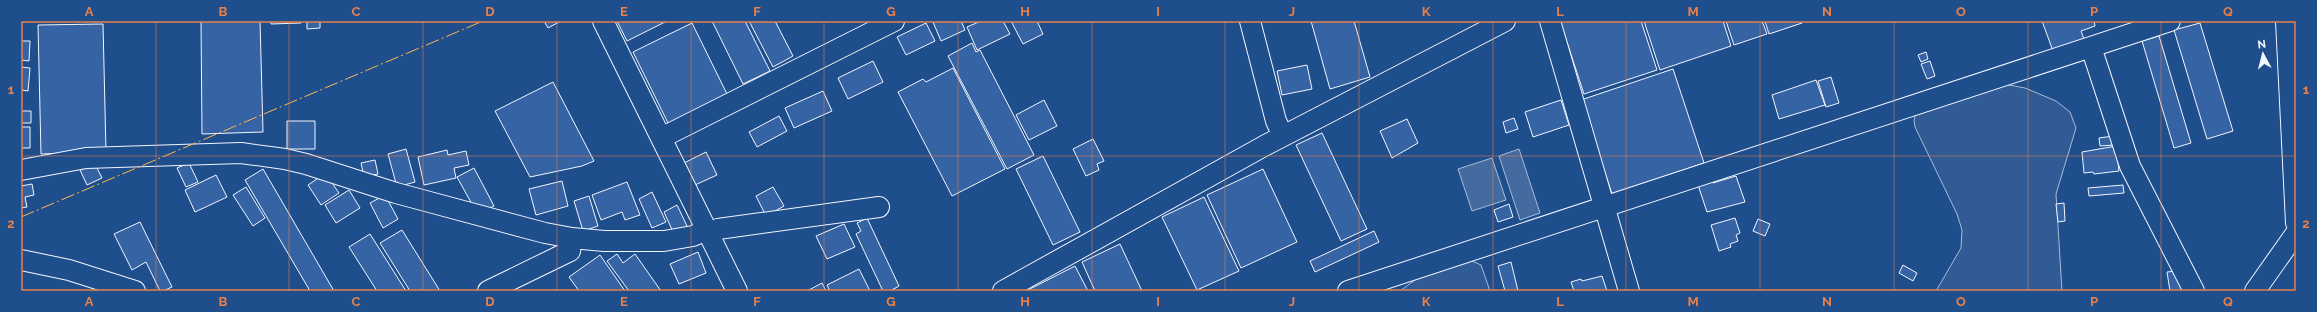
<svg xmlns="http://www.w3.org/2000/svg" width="2317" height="312" font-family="Raleway,sans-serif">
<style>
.built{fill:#305b95;stroke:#a8bbd7}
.water{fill:#446ba0;stroke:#a8bbd7}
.building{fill:#3563a3;stroke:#f2f6ff}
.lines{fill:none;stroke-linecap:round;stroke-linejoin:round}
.minor-casing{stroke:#f2f6ff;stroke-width:22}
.minor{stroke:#1f4e8c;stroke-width:20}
.power{stroke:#ffb74d;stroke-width:1;stroke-dasharray:14 3 2 3;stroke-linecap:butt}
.grid{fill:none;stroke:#ea8049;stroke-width:1;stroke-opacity:0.55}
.neatline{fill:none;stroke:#ea8049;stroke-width:1.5}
.grid-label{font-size:13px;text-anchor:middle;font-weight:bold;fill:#ea8049}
</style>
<rect width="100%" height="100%" fill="#1f4e8c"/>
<!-- built -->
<path class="built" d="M2009,85l16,3 31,13 14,11 6,16 -20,66 6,97h-126l25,-43 1,-18 -5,-16 -42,-87 -1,-7 2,-7 77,-27z
M1472,261l9,4 9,26h-90l23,-17z"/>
<!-- water -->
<path class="water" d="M1519,149l21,64 -20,7 -21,-64z
M1492,158l14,42 -34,11 -14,-42z"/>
<!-- building -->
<path class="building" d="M201,21h59l3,111 -61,2z
M271,21h30v2l-30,1z
M307,21h13v7l-13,1z
M544,21h17l-13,7z
M617,21h50l-40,20z
M712,21h33l25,50 -27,13z
M749,21h26l18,35 -20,11z
M935,21h26l4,9 -24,11 -8,-19z
M981,21h22l7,13 -33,16 -10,-23z
M1011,21h26l6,13 -20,10z
M1311,21h43l16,56 -40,12z
M1560,21h81l16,49 -73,24z
M1644,21h79l8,25 -71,24z
M1726,21h36l5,13 -33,11z
M1765,21h36l1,2 -33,11z
M2042,21h52l1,5 -14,5 3,8 -31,12z
M692,23l36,73 -59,29 -36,-73z
M926,23l9,18 -29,14 -9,-18z
M2200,23l33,108 -26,8 -33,-109z
M103,24l3,128 -65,2 -3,-129z
M2159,36l32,107 -17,5 -32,-107z
M21,41h9l-1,20 -8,-1z
M972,43l4,9 4,-2 54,105 -27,14 -59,-113z
M1926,52l2,7 -7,3 -3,-7z
M873,61l10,21 -35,17 -10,-21z
M1930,61l5,15 -8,3 -6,-15z
M1307,65l5,24 -30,6 -5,-24z
M21,67l9,1 -2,23 -7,-1z
M953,68l52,101 -53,27 -54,-104 25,-13 3,3z
M1673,69l31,94 -92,31 -31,-94z
M1831,77l8,26 -13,4 -8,-26z
M1816,80l9,25 -46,14 -7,-24z
M553,82l41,79 -12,5 -52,11 -35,-66z
M823,91l9,20 -38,17 -9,-20z
M1044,100l13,26 -28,14 -13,-25z
M1561,100l8,25 -36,12 -8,-25z
M21,111h10v12h-10z
M779,116l8,15 -30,16 -8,-15z
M1514,118l4,11 -12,4 -3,-11z
M1407,119l11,24 -26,15 -12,-27z
M287,121h28v28h-28z
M21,127h9v21h-9z
M1322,133l45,96 -26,12 -45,-96z
M2113,136l1,9 -14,1 -1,-8z
M1093,139l11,22 -7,3 2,6 -13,6 -13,-27z
M2116,146l3,25 -25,3 -1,-2 -9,1 -2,-21z
M406,149l9,33 -18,5 -9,-33z
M447,150l1,5 18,-4 3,14 -15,3 2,10 -32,7 -6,-28z
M706,152l11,23 -22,10 -11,-22z
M1043,156l37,76 -27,13 -37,-76z
M375,160l3,14 -14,3 -3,-14z
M189,163l9,19 -12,5 -9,-19z
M90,166l1,2 5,-2 6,12 -15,7 -7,-15z
M474,168l20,38 -11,6 -3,-7 -7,1 -16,-29z
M263,169l71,122h-24l-65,-111z
M1263,169l34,73 -56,26 -34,-73z
M216,175l11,22 -32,15 -10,-22z
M1736,176l9,26 -38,10 -9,-27 14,-5 1,3z
M320,177l10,3 9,13 -18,12 -13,-20z
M562,181l6,25 -32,9 -7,-26z
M627,182l13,33 -15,5 -3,-8 -21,8 -9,-25z
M32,184l2,11 -9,2 2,10 -6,1v-22z
M2123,185l1,8 -35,3 -1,-8z
M246,187l19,31 -12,8 -20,-31z
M773,187l11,19 -18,10 -10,-20z
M349,190l11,18 -24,15 -11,-18z
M652,192l14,30 -14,6 -13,-29z
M385,195l13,24 -15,9 -13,-25z
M589,196l9,30 -15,5 -9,-30z
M1204,197l35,74 -42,19 -35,-73z
M2064,203l1,18 -7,1 -2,-18z
M1509,204l4,13 -15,5 -4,-12z
M677,205l11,23 -14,6 -10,-22z
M867,218l32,68 -9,5h-7l-27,-57 5,-3 -4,-8z
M1735,218l5,15 -4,2 2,6 -8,3 1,3 -12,4 -8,-26z
M1758,219l12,5 -5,12 -12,-5z
M140,222l32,65 -9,4h-3l-14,-29 -14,8 -18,-36z
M844,224l11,23 -28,12 -11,-23z
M402,230l38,61h-30l-30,-48z
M1374,231l5,11 -64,30 -5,-11z
M370,234l36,57h-29l-28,-44z
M1120,244l22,47h-47l-13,-29z
M698,252l8,21 -27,11 -9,-20z
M617,254l6,9 12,-9 26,37h-32l-22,-30z
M600,255l25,36h-46l-10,-14z
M1511,262l7,29h-13l-7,-25z
M1903,265l14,8 -4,8 -14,-8z
M1075,266l13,25h-62z
M859,269l11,22h-40l-3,-6z
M2177,271l6,20h-13l-3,-19z
M1602,276l5,15h-33l-3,-9 10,-3 1,2z
M822,283l4,8h-19z"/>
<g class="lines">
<defs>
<path id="minor" d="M603,21l134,270
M1250,21l26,100 7,15
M1550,21l79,270
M2286,21l10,202
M2091,47l39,119 64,125
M661,138l233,-117
M21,170l65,-12 155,-5 44,6 21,5 90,29 149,40 27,5 32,3h60l29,-5 13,-6
M708,234l10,-5 161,-22
M21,260l48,10 66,21
M488,291l82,-40 2,-13
M1003,291l261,-145 241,-125
M1348,291l822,-270
M2255,291l41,-58"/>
</defs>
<!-- minor casing -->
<use href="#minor" class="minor-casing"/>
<!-- minor -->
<use href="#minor" class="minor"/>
<!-- power -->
<path class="power" d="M21,217l462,-196"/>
</g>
<!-- grid -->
<path class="grid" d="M156,21v270M289,21v270M423,21v270M557,21v270M691,21v270M824,21v270M958,21v270M1092,21v270M1225,21v270M1359,21v270M1493,21v270M1626,21v270M1760,21v270M1894,21v270M2028,21v270M2161,21v270M21,156h2275"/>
<!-- border -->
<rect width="2317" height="312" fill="none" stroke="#1f4e8c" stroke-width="44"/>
<!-- north arrow -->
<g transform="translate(2263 54) rotate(353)" stroke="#1f4e8c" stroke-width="3" paint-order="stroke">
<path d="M0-3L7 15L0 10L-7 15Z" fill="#f2f6ff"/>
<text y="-6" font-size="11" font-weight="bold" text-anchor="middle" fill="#f2f6ff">N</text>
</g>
<rect x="22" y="22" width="2273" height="268" class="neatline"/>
<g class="grid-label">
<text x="89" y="16">A</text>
<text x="223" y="16">B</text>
<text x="356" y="16">C</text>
<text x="490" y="16">D</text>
<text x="624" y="16">E</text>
<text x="757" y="16">F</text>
<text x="891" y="16">G</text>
<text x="1025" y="16">H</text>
<text x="1158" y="16">I</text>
<text x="1292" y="16">J</text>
<text x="1426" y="16">K</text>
<text x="1560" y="16">L</text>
<text x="1693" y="16">M</text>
<text x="1827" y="16">N</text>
<text x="1961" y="16">O</text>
<text x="2094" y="16">P</text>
<text x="2228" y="16">Q</text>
<text x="11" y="94">1</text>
<text x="2306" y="94">1</text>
<text x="11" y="228">2</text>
<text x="2306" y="228">2</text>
<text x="89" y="306">A</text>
<text x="223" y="306">B</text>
<text x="356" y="306">C</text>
<text x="490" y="306">D</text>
<text x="624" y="306">E</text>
<text x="757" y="306">F</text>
<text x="891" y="306">G</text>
<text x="1025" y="306">H</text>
<text x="1158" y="306">I</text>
<text x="1292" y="306">J</text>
<text x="1426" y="306">K</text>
<text x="1560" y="306">L</text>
<text x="1693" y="306">M</text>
<text x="1827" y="306">N</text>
<text x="1961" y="306">O</text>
<text x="2094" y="306">P</text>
<text x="2228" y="306">Q</text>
</g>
</svg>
